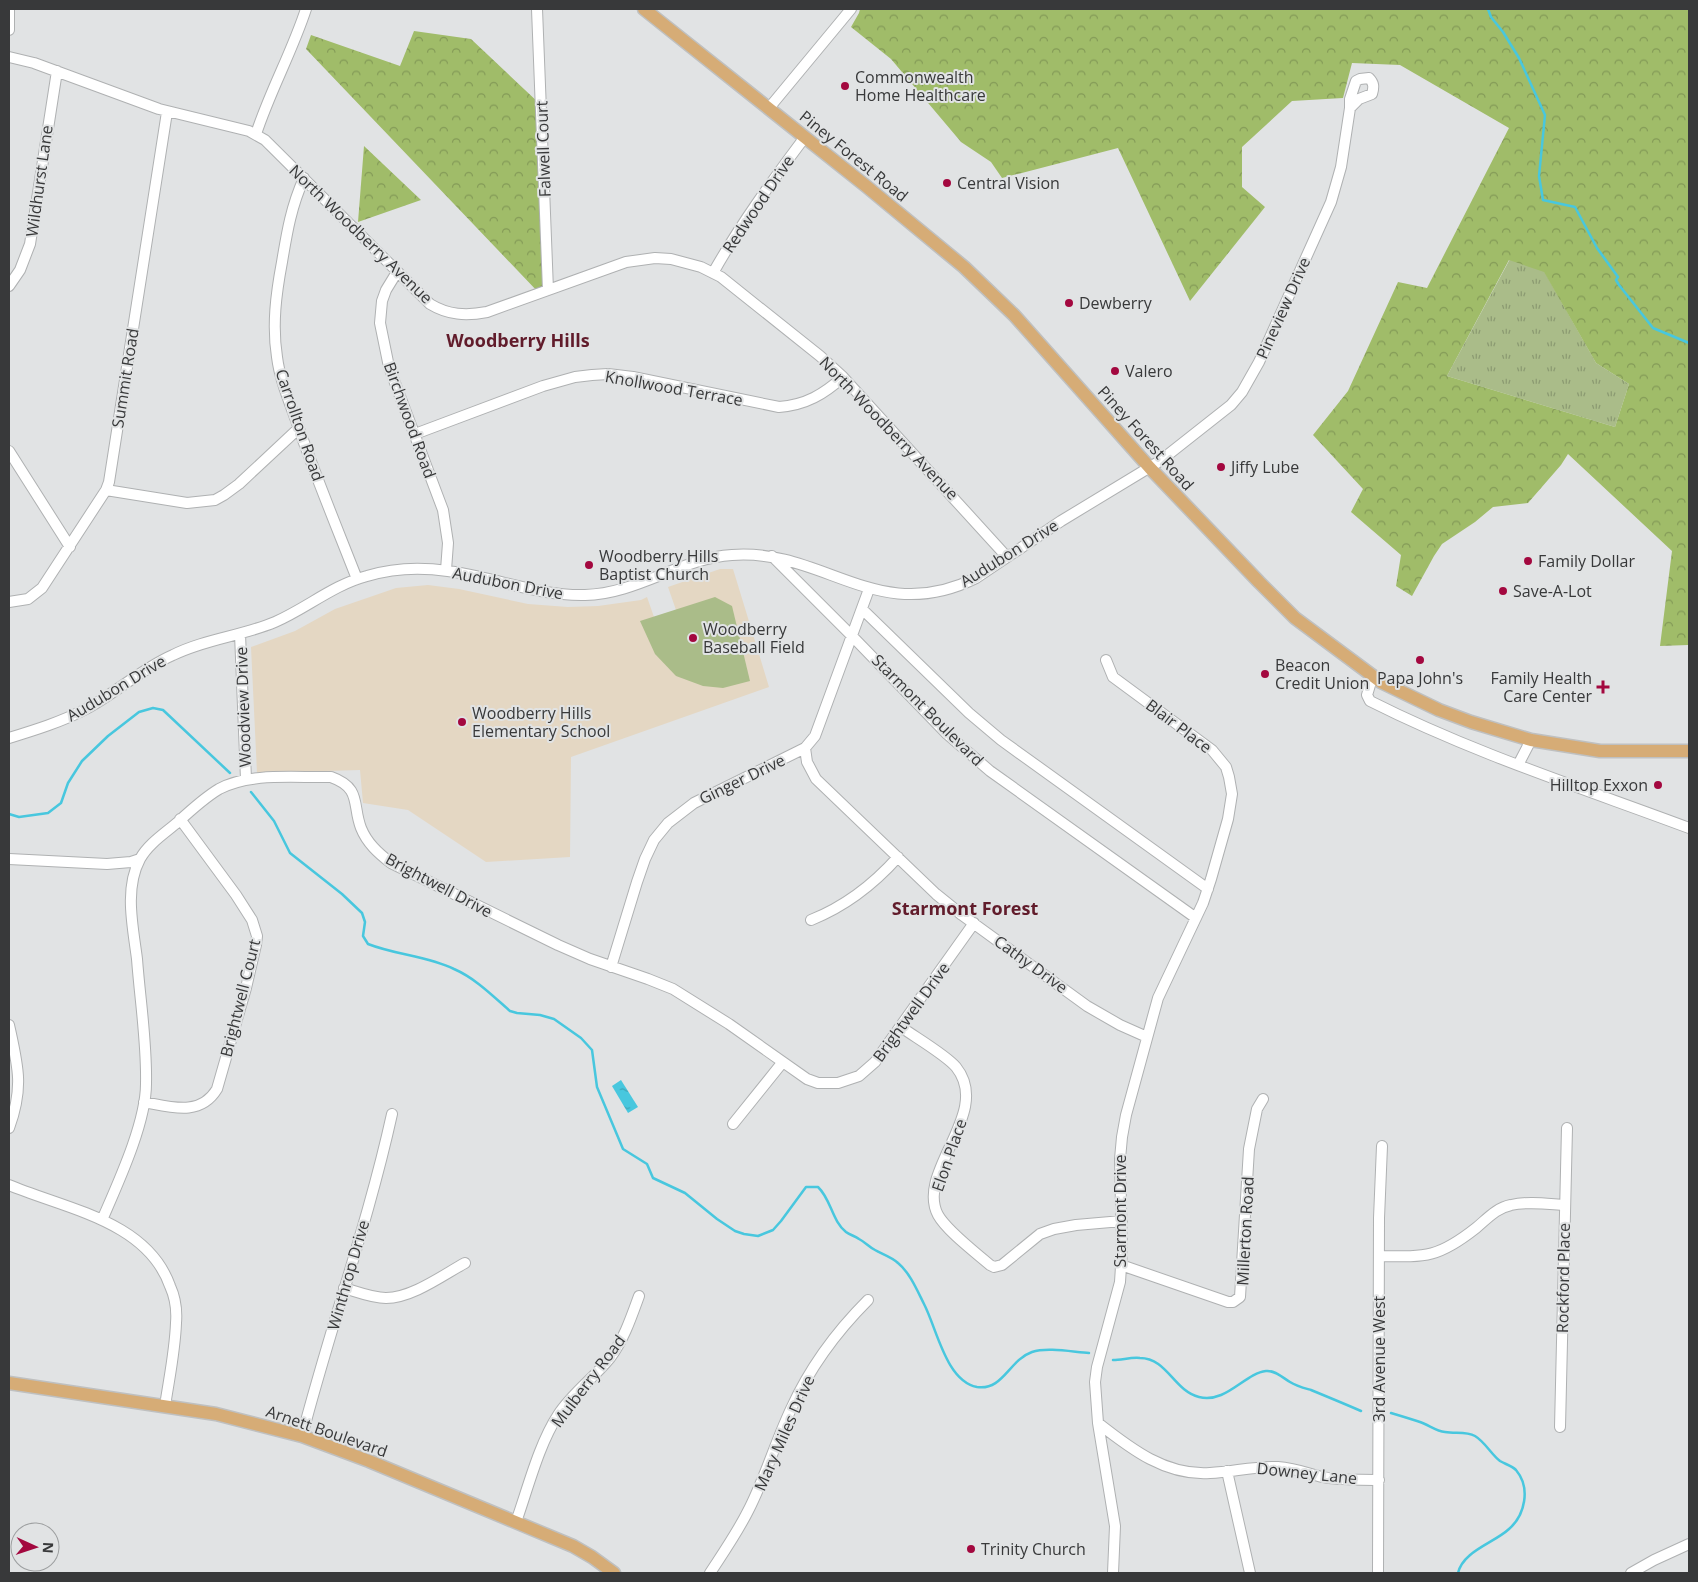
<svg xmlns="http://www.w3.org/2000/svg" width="1698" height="1582" font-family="'Open Sans',sans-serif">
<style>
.education{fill:#e4d7c3}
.grass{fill:url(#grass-tufts)}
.forest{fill:url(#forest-crowns);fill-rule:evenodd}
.garden{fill:#aabc89}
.water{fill:url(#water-ripples)}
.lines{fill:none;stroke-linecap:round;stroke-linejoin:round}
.stream{stroke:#48c7de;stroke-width:2.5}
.minor-casing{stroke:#afb1b2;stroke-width:12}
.major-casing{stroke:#bfc0c0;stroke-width:15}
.minor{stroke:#fff;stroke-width:10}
.major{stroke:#d6ac76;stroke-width:12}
.poi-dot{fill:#a3083f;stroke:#e1e3e4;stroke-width:2}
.labels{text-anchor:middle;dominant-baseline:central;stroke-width:4;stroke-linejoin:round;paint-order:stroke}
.poi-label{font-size:16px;fill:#38393a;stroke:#e1e3e4;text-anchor:start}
.street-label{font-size:16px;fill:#38393a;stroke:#e1e3e4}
.neighbourhood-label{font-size:18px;font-weight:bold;fill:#611c2b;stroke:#e1e3e4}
</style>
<defs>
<pattern id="grass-tufts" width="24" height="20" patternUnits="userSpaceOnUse" patternTransform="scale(1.25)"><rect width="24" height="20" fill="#aabc89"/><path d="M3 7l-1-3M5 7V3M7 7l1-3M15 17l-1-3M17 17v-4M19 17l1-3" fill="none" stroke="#8b9a71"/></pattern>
<pattern id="forest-crowns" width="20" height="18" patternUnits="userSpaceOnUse" patternTransform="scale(1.25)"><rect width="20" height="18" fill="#a0bc69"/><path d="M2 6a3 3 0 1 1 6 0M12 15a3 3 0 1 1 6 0" fill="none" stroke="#839a57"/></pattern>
<pattern id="water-ripples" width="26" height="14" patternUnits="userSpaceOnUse" patternTransform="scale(1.25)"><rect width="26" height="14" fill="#48c7de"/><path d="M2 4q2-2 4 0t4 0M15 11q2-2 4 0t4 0" fill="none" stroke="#3da3b5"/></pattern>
</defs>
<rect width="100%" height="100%" fill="#e1e3e4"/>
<!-- education -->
<path class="education" d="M720,569h13l36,118 -198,70 -1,100 -84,5 -78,-52 -45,-7 -3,-33 -103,3 -6,-126 44,-16 40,-22 61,-21 32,-3 31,4 69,15 40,3 30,-1 43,-6 6,-3 7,20 22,-7 -8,-23z"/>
<!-- grass -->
<path class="grass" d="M1510,259l34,12 52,92 33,21 -14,43 -168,-51z"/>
<!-- forest -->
<path class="forest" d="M860,9h829v639l-1,-3 -28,1 12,-95 -104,-97 -7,11 -33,38 -35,4 -18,15 -33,22 -8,12 -22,40 -16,-10 5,-31 -50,-43 12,-23 -50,-54 35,-44 50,-109 29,6 82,-160 -109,-63 -48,-2 -9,35 -51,3 -50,46v40l23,20 -75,94 -72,-153 -116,30 -11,-16 -30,-20 -70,-83 -40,-32 8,-14zM1509,260l35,12 52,91 33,21 -14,43 -168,-51z
M414,31l57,8 70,66 7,185 -9,3 -233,-244 5,-14 89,31z
M364,146l57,54 -63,22z"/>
<!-- garden -->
<path class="garden" d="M715,597l17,9 18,75 -27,7 -20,-2 -27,-10 -21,-22 -15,-33z"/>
<!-- water -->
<path class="water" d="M621,1080l17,27 -10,6 -16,-27z"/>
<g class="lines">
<!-- stream -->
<path class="stream" d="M1488,9l3,8 12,15 16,26 26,57 -6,61 4,24 32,7 22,41 21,29 -2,3 3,5 34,43 36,15
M251,792l23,29 16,32 52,41 20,19 3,9 -2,14 5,8c28,11 59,12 86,25 21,9 39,27 56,42l7,2 23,2 14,4 27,19 11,12 5,37 26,62 24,15 6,14 32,15 32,26 18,12 9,3 14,2 15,-6 8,-9 25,-34h12c13,12 14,34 28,45 4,3 9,4 13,7 6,3 10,8 16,11 7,4 17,7 23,13 12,10 19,27 26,41 13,25 22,77 53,83 26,4 32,-27 55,-35 15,-5 41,0 57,1
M9,814l10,3 29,-4 13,-10 7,-20 14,-22 26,-25 31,-24 14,-4 10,2 67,63
M1113,1360c9,0 18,-3 27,-2 27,0 34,33 59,39 27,7 46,-24 67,-26 9,-1 17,7 24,11 6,4 14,6 21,8 17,7 34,14 50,21
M1391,1413c10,3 20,6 29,9 9,3 16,9 25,10 10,2 21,-1 30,4 10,6 16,18 25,25 5,3 12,5 16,9 15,18 9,45 -7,59 -15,14 -46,22 -51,44"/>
<defs>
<path id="minor" d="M537,9l11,281
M9,30v-21
M9,57l25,6 125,46 90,22 16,9 165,164c18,11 36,12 57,8l139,-50 29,-4 16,1 30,8 20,10 99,79 23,21 164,180
M769,108l82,-99
M256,134c14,-43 36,-82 50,-125
M304,178c-13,29 -17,54 -22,84 -6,32 -10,63 -5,95 3,24 13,46 21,69 18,51 39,102 59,153
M397,272l-11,18 -4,11 -2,22 9,44 54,143 5,33 -2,27
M713,273c27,-48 59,-92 92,-136
M9,286l11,-16 10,-26 27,-173
M415,434l128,-48 32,-9 17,-2 16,-1 25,3 146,30c27,-2 45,-13 64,-30
M9,451l61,96
M106,490l81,13 28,-3 9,-5 15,-11 60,-56
M772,556l80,80 95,98 43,37 206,147
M9,602l19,-3 14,-11 64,-98 3,-8 58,-370
M862,609l107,104 32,27 207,149
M240,634l6,145
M1106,660l7,17 99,73 14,17 3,10 3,17 -4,25 -17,60 -8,24 -45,95 -32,117 -4,22 -2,22 2,92 -2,31 -23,85 -2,15 3,41 17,103 -2,47
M1373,675l-6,20 3,6c103,52 212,87 319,127
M9,738c26,-8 52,-16 77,-29 30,-16 55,-40 87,-54 32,-16 69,-19 102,-33 32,-14 58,-37 92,-46 26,-8 54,-9 81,-5 46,6 89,25 137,24 52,-1 96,-37 147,-40 92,-7 145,72 244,23l85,-57 99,-60 71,-56 11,-13 17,-30 72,-160 10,-35 9,-59 9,-9 13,-5c2,-7 2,-11 -3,-16l-9,1 -4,2 -6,18v9
M805,748l2,14 9,17 120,115 26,21 125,91 33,19 27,12
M1518,765l13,-25
M9,859l98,5 24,-2 9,-3
M811,920c35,-14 62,-35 87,-63
M611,967l26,-85 8,-23 9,-19 14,-17 26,-20 111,-55 10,-12 54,-147
M9,1025c9,41 15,62 0,103
M901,1027c14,10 45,28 55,40 37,46 -41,104 -18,148 9,16 37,37 52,50l4,2 8,-2 38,-31 14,-5 22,-4 46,-4
M144,1102c27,5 56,15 73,-13l29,-101 10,-43 1,-9 -5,-16 -16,-25 -56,-76
M733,1124l49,-61
M9,1185c57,24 138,36 161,101 5,11 7,25 6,37 -1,28 -7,56 -11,83
M102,1220c16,-37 44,-97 44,-136 1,-42 -6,-84 -9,-125 -4,-32 -13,-70 3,-100 8,-15 25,-26 38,-37 13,-12 26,-24 41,-33 32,-17 77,-11 112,-12 31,11 21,28 30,51 6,15 17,25 30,35l167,82 32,14 58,20 25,10 56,35 78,55 11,4h20l21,-7 16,-14 99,-139
M1379,1256c47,1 59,2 97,-28 11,-9 20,-20 35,-23 17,-4 37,-1 54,0
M1121,1265l107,37h5l7,-5 9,-148 8,-40 6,-10
M344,1288c14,4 28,10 42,10 26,0 57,-23 79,-35
M1098,1423c33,26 68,53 112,50 23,-1 44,-7 68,-6 16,1 29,6 44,10 19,4 39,2 57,3
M1560,1427l7,-299
M302,1436c28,-108 66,-213 90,-322
M1227,1471l23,102
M516,1522c12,-34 23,-78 42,-107 14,-22 36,-37 52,-57 14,-19 21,-40 29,-62
M710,1573c13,-20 27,-40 38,-62 17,-33 27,-68 43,-102 19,-42 45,-77 77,-109
M1378,1573l1,-355 3,-72
M1631,1573l23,-13 35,-16"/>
<path id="major" d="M644,9l222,177 98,81 50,48 136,153 109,114 36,36 86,64 58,28 32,12 60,18 69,11h89
M9,1383l207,31 86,22 67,25 204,85 19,11 22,16"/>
</defs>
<!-- minor casing -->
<use href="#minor" class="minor-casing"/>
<!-- major casing -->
<use href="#major" class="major-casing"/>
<!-- minor -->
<use href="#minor" class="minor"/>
<!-- major -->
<use href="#major" class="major"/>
</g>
<!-- markers -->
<g class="poi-dot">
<circle cx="845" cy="86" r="5"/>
<circle cx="947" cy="183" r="5"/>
<circle cx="1069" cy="303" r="5"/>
<circle cx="1115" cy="371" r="5"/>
<circle cx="1221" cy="467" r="5"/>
<circle cx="1528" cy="561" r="5"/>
<circle cx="589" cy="565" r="5"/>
<circle cx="1503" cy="591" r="5"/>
<circle cx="693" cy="638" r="5"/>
<circle cx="1420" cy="660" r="5"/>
<circle cx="1265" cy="674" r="5"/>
<path d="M1600.5 679.5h5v5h5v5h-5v5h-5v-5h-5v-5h5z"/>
<circle cx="462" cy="722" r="5"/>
<circle cx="1658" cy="785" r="5"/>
<circle cx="971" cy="1549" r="5"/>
</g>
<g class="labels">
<!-- poi labels -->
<g class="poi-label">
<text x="855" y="77">Commonwealth<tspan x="855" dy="18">Home Healthcare</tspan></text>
<text x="957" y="183">Central Vision</text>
<text x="1079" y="303">Dewberry</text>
<text x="1125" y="371">Valero</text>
<text x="1231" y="467">Jiffy Lube</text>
<text x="599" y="556">Woodberry Hills<tspan x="599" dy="18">Baptist Church</tspan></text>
<text x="1538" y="561">Family Dollar</text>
<text x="1513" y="591">Save-A-Lot</text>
<text x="703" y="629">Woodberry<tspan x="703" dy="18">Baseball Field</tspan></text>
<text x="1275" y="665">Beacon<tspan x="1275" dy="18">Credit Union</tspan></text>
<text x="1420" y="678" text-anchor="middle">Papa John's</text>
<text x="1592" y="678" text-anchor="end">Family Health<tspan x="1592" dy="18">Care Center</tspan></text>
<text x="472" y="713">Woodberry Hills<tspan x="472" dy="18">Elementary School</tspan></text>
<text x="1648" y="785" text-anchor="end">Hilltop Exxon</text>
<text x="981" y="1549">Trinity Church</text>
</g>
<!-- street labels -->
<g class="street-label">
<text transform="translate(543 149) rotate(-92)">Falwell Court</text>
<text transform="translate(854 156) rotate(39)">Piney Forest Road</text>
<text transform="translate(39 181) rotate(-82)">Wildhurst Lane</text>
<text transform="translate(758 204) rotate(-56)">Redwood Drive</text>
<text transform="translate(361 234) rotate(44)">North Woodberry Avenue</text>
<text transform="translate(1283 308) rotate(-66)">Pineview Drive</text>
<text transform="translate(125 378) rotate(-81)">Summit Road</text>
<text transform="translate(674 388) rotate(10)">Knollwood Terrace</text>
<text transform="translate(410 420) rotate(70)">Birchwood Road</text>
<text transform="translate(300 425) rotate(71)">Carrollton Road</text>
<text transform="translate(889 428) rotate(46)">North Woodberry Avenue</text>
<text transform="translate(1146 438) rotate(48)">Piney Forest Road</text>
<text transform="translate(1009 553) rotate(-32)">Audubon Drive</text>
<text transform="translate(508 583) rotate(11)">Audubon Drive</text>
<text transform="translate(116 688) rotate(-31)">Audubon Drive</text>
<text transform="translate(243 707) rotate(-92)">Woodview Drive</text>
<text transform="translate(928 710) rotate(45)">Starmont Boulevard</text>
<text transform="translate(1179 726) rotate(37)">Blair Place</text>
<text transform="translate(742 779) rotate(-26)">Ginger Drive</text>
<text transform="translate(439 885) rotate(28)">Brightwell Drive</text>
<text transform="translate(1031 964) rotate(36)">Cathy Drive</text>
<text transform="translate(240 998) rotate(-76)">Brightwell Court</text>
<text transform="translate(911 1012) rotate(-54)">Brightwell Drive</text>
<text transform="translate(949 1155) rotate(-71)">Elon Place</text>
<text transform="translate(1120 1211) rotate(-90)">Starmont Drive</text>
<text transform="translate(1245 1231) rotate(-87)">Millerton Road</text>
<text transform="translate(348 1275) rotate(-74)">Winthrop Drive</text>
<text transform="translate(1563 1278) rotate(-89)">Rockford Place</text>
<text transform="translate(1379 1359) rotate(-90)">3rd Avenue West</text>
<text transform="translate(588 1381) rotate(-53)">Mulberry Road</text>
<text transform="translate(327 1431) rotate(19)">Arnett Boulevard</text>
<text transform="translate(784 1433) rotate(-66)">Mary Miles Drive</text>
<text transform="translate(1307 1473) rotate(6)">Downey Lane</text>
</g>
<!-- neighbourhood labels -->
<g class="neighbourhood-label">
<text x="518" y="340">Woodberry Hills</text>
<text x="965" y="908">Starmont Forest</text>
</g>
</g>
<!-- border -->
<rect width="1698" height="1582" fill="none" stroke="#38393a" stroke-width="20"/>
<!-- north arrow -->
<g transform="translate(35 1547) rotate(93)"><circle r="24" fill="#e1e3e4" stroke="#9d9fa0"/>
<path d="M0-4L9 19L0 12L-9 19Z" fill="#a3083f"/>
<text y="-8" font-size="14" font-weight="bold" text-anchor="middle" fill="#38393a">N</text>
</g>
</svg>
